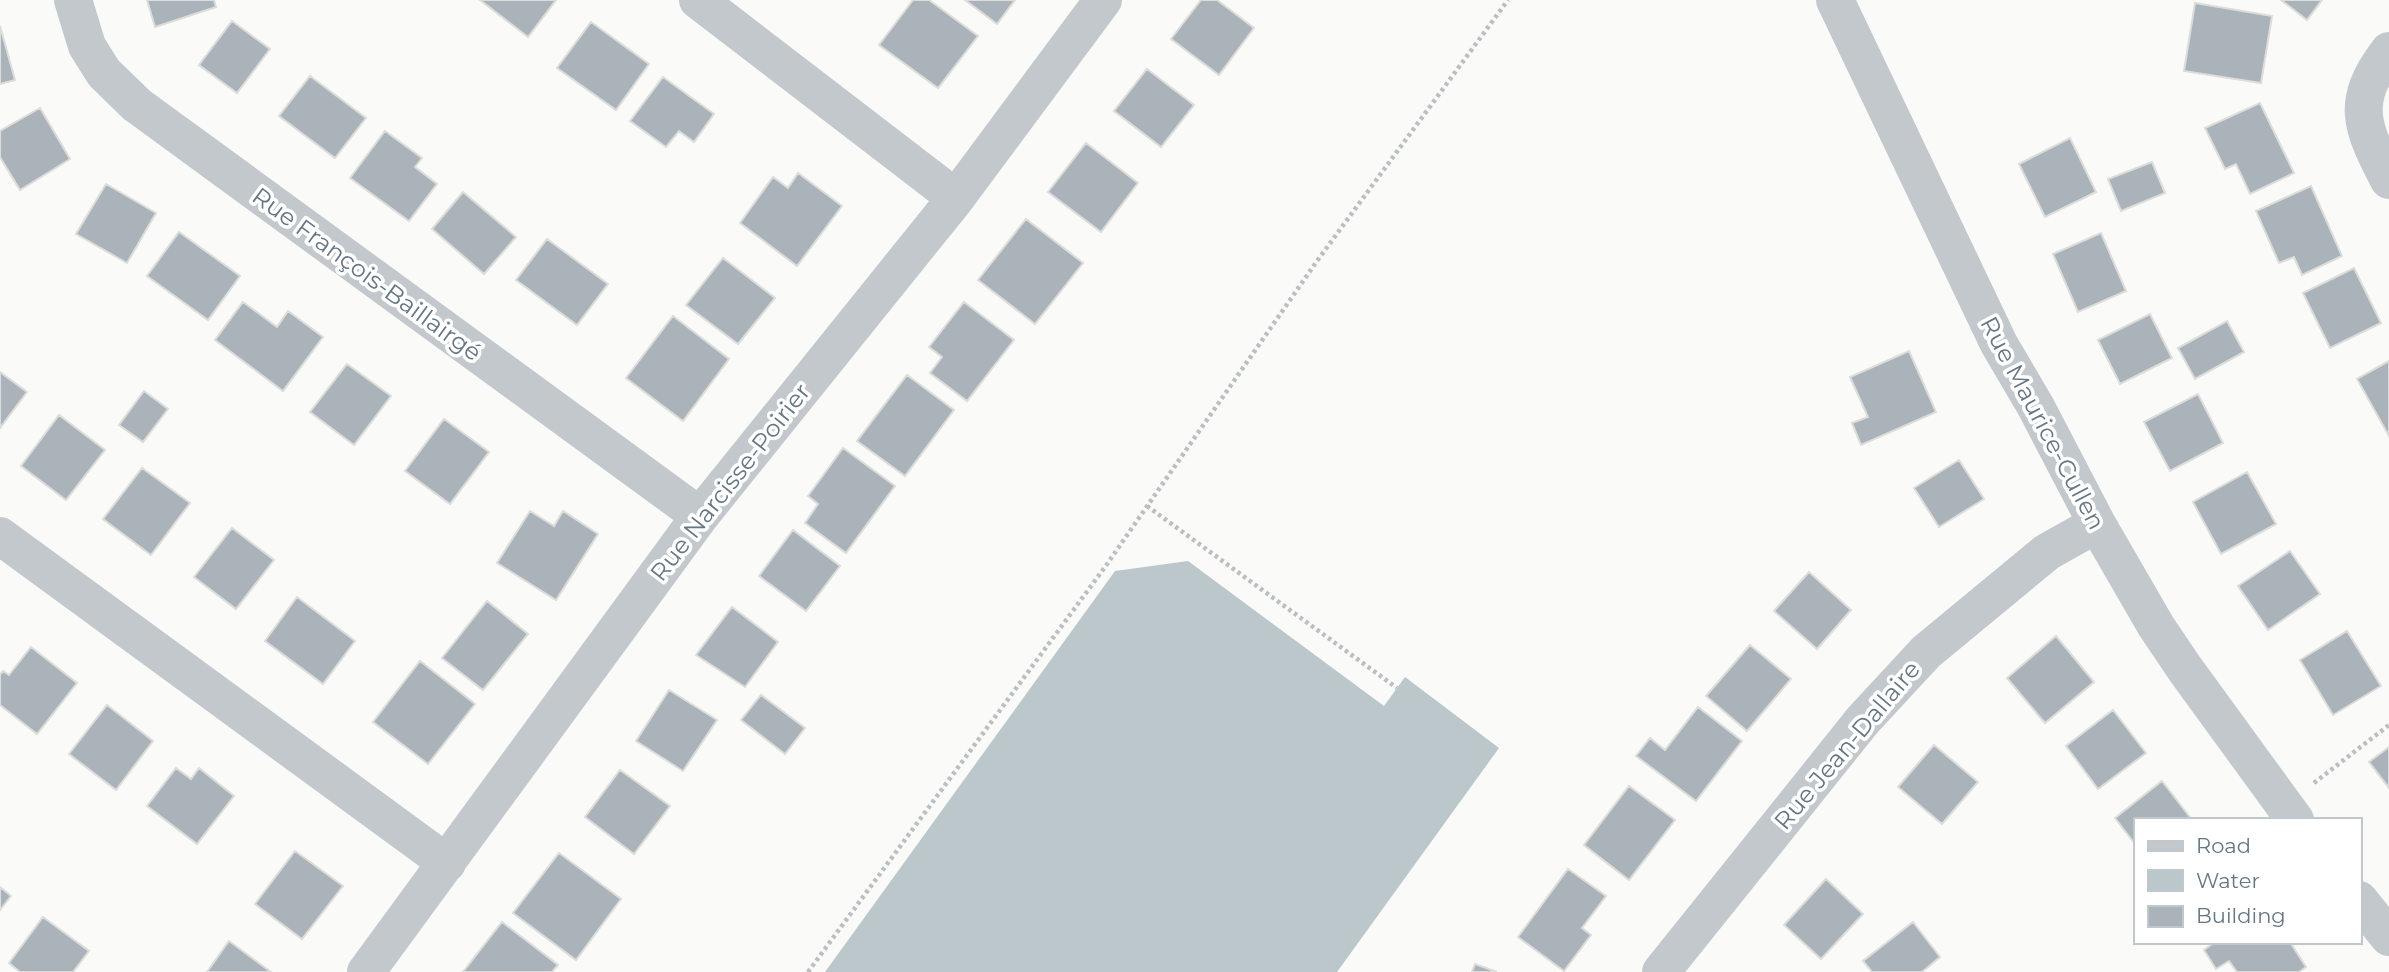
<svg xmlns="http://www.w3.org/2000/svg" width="2389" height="972" font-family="Montserrat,sans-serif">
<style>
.water{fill:#bbc7cb}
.building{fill:#aab3b9;stroke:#dcdcda;stroke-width:2}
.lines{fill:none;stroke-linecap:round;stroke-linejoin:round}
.path{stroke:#bbbfc2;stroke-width:4.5;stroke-dasharray:3.5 3.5;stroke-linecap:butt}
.minor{stroke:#c3c8cc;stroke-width:38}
.labels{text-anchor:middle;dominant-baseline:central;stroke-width:7;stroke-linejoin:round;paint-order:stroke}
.street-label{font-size:24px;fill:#657683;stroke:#fff}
</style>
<rect width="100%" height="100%" fill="#fafaf8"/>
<!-- water -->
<path class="water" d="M1188,561l196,145 21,-29 94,71 -162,224h-512l290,-401z"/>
<!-- building -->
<path class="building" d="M147,0h67l2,7 -61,20z
M480,0h76l-28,37z
M913,0h16l49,36 -40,52 -59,-43z
M965,0h50l-18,24z
M1201,0h16l37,28 -35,47 -48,-36z
M2281,0h41l-15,20z
M2195,3l77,13 -11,67 -77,-12z
M232,21l38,28 -33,44 -38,-28z
M591,22l58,42 -33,46 -59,-42z
M0,26l15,54 -15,4z
M1147,69l47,36 -33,42 -47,-36z
M310,76l56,42 -31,40 -56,-42z
M663,77l51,37 -20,28 -15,-11 -13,16 -36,-26z
M2260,103l34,70 -44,21 -14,-30 -11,5 -20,-41z
M40,108l30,51 -50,31 -20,-33v-26z
M385,131l37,27 -7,9 22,17 -28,37 -59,-43z
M2070,138l26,54 -51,25 -26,-53z
M1086,143l52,40 -37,49 -53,-40z
M2152,162l13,31 -44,18 -13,-32z
M798,173l44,33 -45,60 -57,-43 33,-46 15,11z
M106,184l50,29 -29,50 -51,-29z
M2311,186l31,70 -40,19 -8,-18 -15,6 -23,-52z
M463,192l53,45 -32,37 -52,-45z
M1026,219l57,44 -48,61 -57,-44z
M179,232l61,44 -32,44 -61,-44z
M2101,233l25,58 -48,21 -25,-58z
M547,239l61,45 -31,41 -61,-45z
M723,258l52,40 -37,46 -52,-39z
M2354,268l27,55 -51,25 -27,-55z
M243,302l34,25 11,-16 35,26 -40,54 -68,-51z
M964,302l50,38 -47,61 -37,-28 12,-16 -13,-10z
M2150,314l22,44 -52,26 -22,-44z
M673,316l56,43 -46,62 -57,-43z
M2227,321l17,31 -49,27 -17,-31z
M1909,351l27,61 -75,33 -9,-22 16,-6 -18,-40z
M2389,361v75l-32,-57z
M347,364l44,32 -37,49 -44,-33z
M0,372l27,20 -27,36z
M907,375l47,35 -49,66 -48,-35z
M144,391l24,18 -25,33 -24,-17z
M2198,394l25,49 -53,28 -26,-49z
M59,415l46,35 -39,50 -45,-34z
M444,419l45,33 -39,52 -45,-33z
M843,448l52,38 -49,67 -41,-30 13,-19 -10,-8z
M1959,460l25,39 -45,28 -25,-39z
M142,468l48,35 -39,52 -48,-36z
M2247,472l29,52 -55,30 -28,-52z
M530,511l24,15 9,-15 35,23 -42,66 -59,-37z
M232,528l42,32 -38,49 -42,-32z
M793,530l47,36 -34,45 -47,-35z
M2290,551l30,43 -52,36 -30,-44z
M1809,572l42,38 -34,39 -43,-38z
M297,597l58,44 -32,43 -58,-43z
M487,601l41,33 -45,56 -41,-32z
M732,607l46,35 -33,45 -49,-32z
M2347,631l34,55 -48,29 -33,-55z
M2056,636l38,46 -49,41 -38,-45z
M1750,645l41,34 -44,52 -41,-35z
M31,647l46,36 -40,51 -37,-29v-30l3,-4 6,4z
M420,661l55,43 -47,60 -55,-42z
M669,690l48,30 -34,51 -47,-30z
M761,695l44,33 -20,26 -44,-34z
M107,705l46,36 -37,49 -47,-36z
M1698,707l44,34 -46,60 -60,-45 14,-18 15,12z
M2113,710l33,43 -48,36 -32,-43z
M1934,745l44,37 -36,42 -44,-37z
M2389,747v41l-20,-26z
M176,768l15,11 8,-11 35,28 -37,48 -50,-38z
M620,770l50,36 -36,48 -49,-37z
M2162,781l30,39h-57v24l-20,-26z
M1629,786l46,34 -46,60 -45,-35z
M295,851l48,35 -41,53 -47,-35z
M559,853l62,46 -45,61 -63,-47z
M1568,869l38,27 -24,32 9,7 -27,36 -46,-34z
M1826,879l37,35 -42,45 -37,-34z
M0,887l11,9 -11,14z
M43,917l46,34 -16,21h-53l-11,-9z
M502,922l56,43 -6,7h-89z
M1913,922l27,35 -18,15h-50l-9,-11z
M229,941l42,31h-64z
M2215,942h75l16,25 -7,5h-62l-8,-11 -13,8 -12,-19z
M1475,964l22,8h-25z"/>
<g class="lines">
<!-- path -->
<path class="path" d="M1147,506l250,182
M2314,783l75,-58
M808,972l297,-405 212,-306 191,-261"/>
<!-- minor -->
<path class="minor" d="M73,0l14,46 17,27 33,32 563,411
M698,0l258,198
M1835,0l164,344 37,63 61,117 59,102 29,43 110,151
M2389,51c-39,51 -28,75 0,129
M0,536l447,327
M2359,900l30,37
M366,972l334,-456 256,-318 147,-198
M1661,972l202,-252 63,-68 121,-100 50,-28"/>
</g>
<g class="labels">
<!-- street labels -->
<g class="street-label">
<text transform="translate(367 274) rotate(36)">Rue François-Baillairgé</text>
<text transform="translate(2043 423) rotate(62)">Rue Maurice-Cullen</text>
<text transform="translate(730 482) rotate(-52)">Rue Narcisse-Poirier</text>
<text transform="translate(1847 745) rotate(-50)">Rue Jean-Dallaire</text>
</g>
</g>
<!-- legend -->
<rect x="2134" y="818" width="228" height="126" fill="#ffffff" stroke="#c1c8cd" stroke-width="2"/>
<rect x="2148" y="841" width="35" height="10" fill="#c3c8cc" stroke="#c1c8cd" stroke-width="2"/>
<text x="2196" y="853" font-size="21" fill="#657683">Road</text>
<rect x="2148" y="870" width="35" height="21" fill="#bbc7cb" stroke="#c1c8cd" stroke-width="2"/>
<text x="2196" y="888" font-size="21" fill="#657683">Water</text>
<rect x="2148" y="906" width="35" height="21" fill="#aab3b9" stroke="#c1c8cd" stroke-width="2"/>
<text x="2196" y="923" font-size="21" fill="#657683">Building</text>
</svg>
